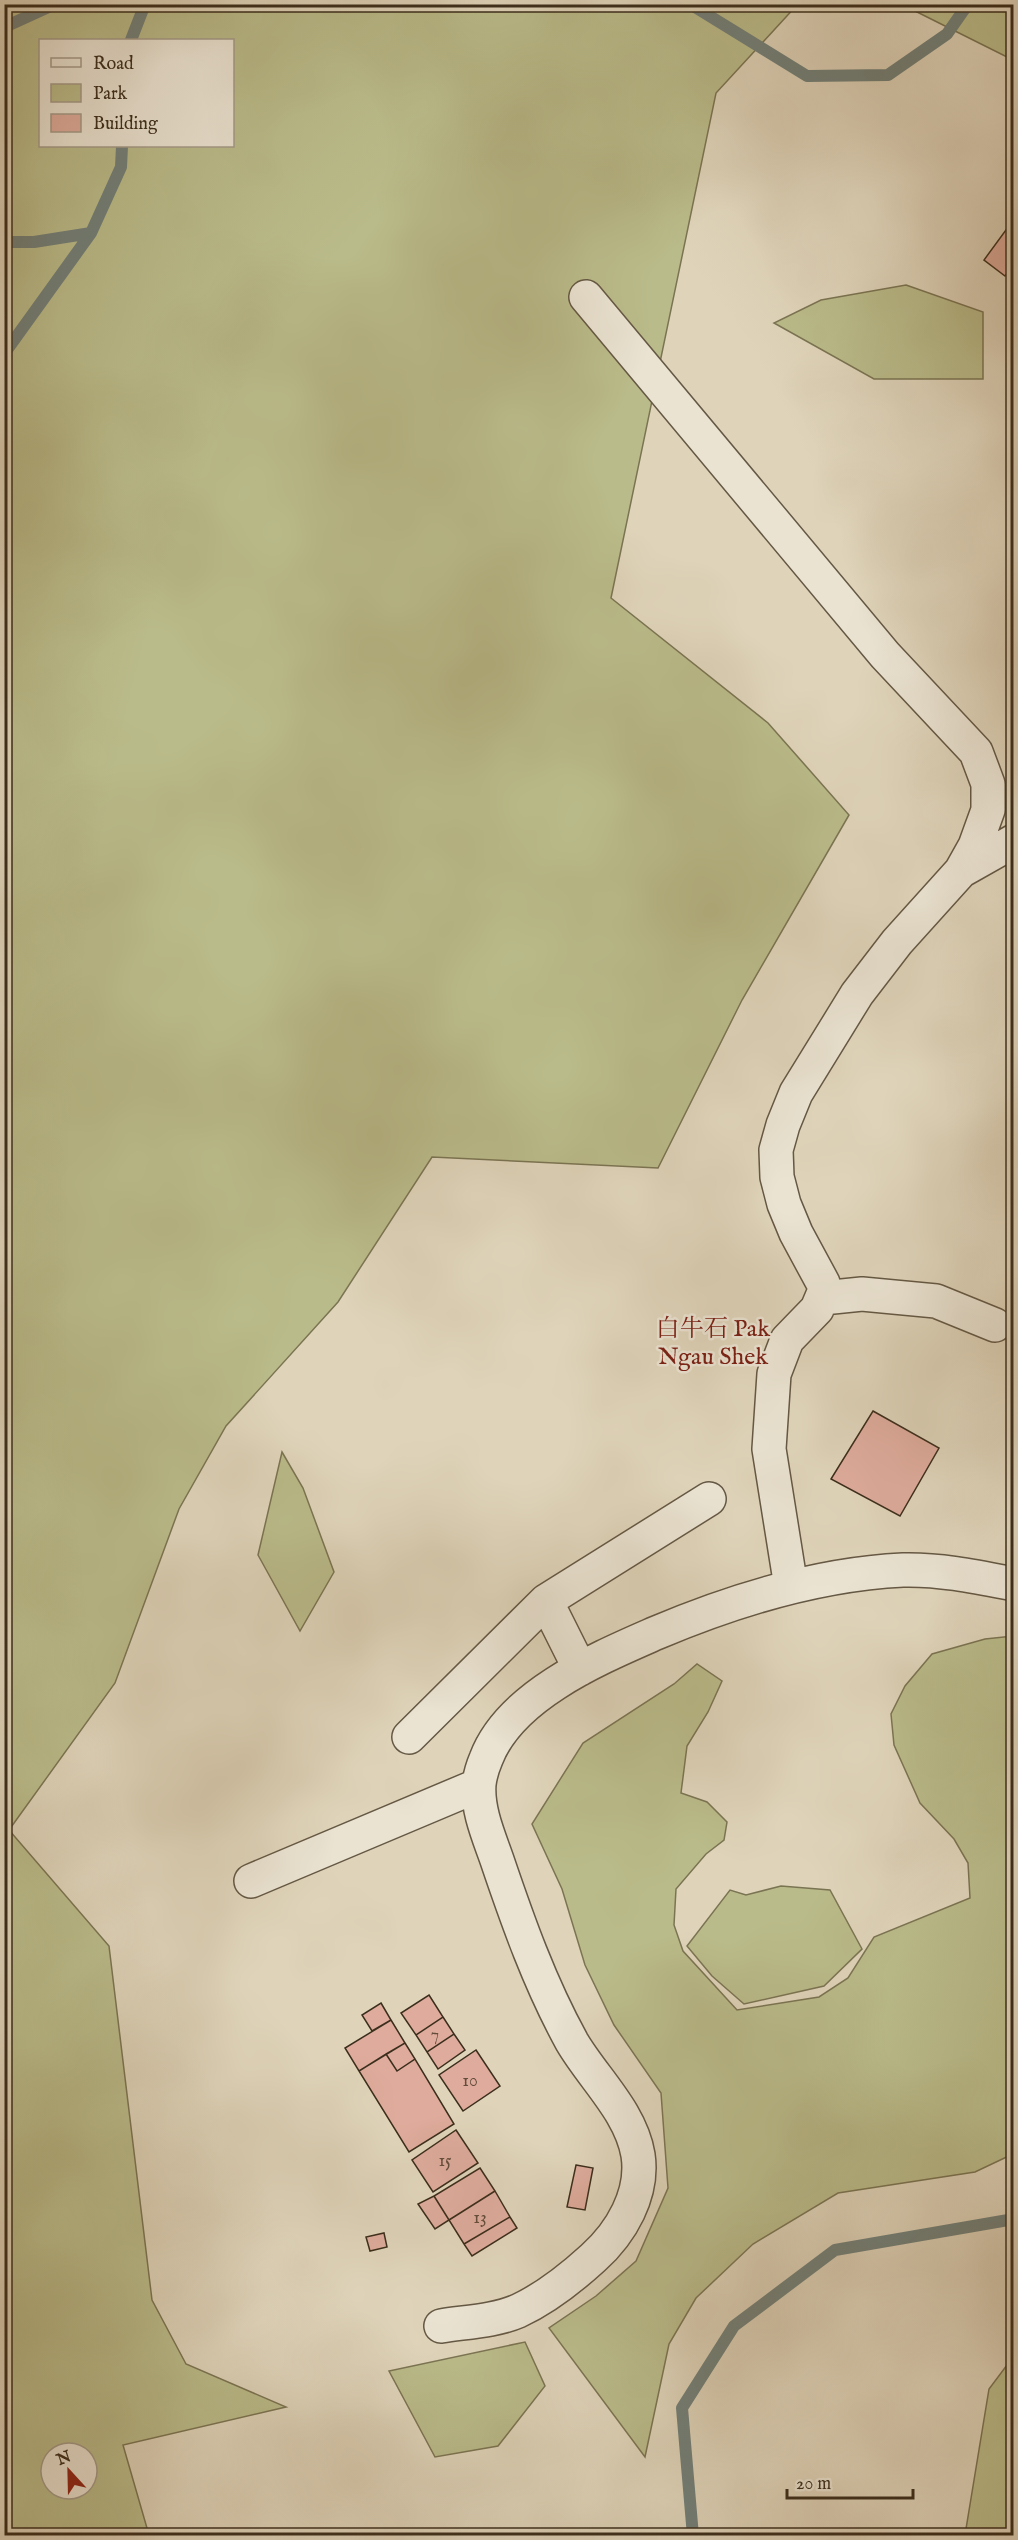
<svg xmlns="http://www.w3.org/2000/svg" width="1018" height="2540" font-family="'IM FELL English','Noto Serif TC',serif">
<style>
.green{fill:#babb8a;stroke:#7b7453;stroke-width:1.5;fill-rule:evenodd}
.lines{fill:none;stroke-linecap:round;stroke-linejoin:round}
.stream{stroke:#72807a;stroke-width:12}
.building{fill:#deab9c;stroke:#3c2e1c;stroke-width:1.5}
.minor-casing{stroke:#655844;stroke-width:36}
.minor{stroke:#eae3d2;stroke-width:33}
.labels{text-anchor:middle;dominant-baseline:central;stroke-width:5;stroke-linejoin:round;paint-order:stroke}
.number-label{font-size:18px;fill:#644d3c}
.quarter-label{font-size:24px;fill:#7a1f14;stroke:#eae3d2}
</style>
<rect width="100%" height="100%" fill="#dfd4ba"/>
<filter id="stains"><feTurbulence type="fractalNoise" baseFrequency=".00333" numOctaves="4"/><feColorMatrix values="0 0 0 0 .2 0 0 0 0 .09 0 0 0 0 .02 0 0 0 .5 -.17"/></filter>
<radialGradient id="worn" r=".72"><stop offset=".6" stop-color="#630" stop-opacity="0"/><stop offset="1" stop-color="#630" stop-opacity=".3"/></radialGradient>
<!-- green -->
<path class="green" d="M5,5h792l-81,88 -105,505 157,125 81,92 -107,185 -84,168 -226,-11 -94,145 -112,124 -47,83 -64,174 -106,147 100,116 43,354 34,64 100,43 -163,38 26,90 -144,1zM40,40h192v106h-192zM51,2453h36v36h-36z
M903,5h110v55z
M906,285l77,27v67h-109l-100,-56 47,-23z
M282,1452l21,36 31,84 -34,59 -42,-76z
M1013,1636v518l-38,18 -137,21 -85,51 -57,54 -27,46 -24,113 -96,-129 47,-32 40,-35 32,-73 -7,-95 -47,-68 -29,-60 -23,-76 -30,-65 51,-81 91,-59 23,-20 25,17 -14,31 -21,34 -6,47 26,9 20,20 -3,18 -18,14 -30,35 -2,36 9,26 54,59 82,-13 29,-19 26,-41 96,-39 -2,-35 -14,-24 -34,-36 -26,-58 -3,-31 14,-28 27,-32 53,-15z
M781,1886l49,4 32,59 -38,37 -80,18 -32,-28 -25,-30 43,-56 16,5z
M525,2342l20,44 -47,60 -63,11 -46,-86z
M1013,2357v178h-48l24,-146z"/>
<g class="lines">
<!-- stream -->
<path class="stream" d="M690,4l117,72 81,-1 59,-41 21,-30
M4,24l5,1 46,-21
M131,40l14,-36
M4,242h30l57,-9 30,-66 1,-21
M4,354l87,-121
M693,2536l-11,-128 52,-82 101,-76 179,-31"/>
</g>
<!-- building -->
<path class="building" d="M1014,219v46l-9,11 -21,-16z
M873,1411l66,37 -39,68 -69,-37z
M429,1995l14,22 -27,18 -15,-22z
M381,2003l10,17 -19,11 -10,-16z
M443,2017l11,17 -27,18 -11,-17z
M391,2020l14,23 -46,28 -14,-23z
M454,2034l11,16 -27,19 -11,-17z
M405,2043l10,16 -18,12 -11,-17z
M476,2050l24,36 -37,25 -24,-36z
M386,2054l11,17 18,-12 39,65 -45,28 -50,-81z
M456,2130l22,33 -45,29 -21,-32z
M576,2165l17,3 -8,42 -18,-3z
M480,2168l15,23 -46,29 -15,-24z
M495,2191l15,26 -46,27 -15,-24z
M434,2196l15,24 -14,9 -17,-25z
M510,2217l7,11 -45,28 -8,-12z
M384,2233l3,14 -17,4 -4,-14z"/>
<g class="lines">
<defs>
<path id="minor" d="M586,297l299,358 91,97 12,32v26l-13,36 -14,25 -64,71 -40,52 -61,99 -13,32 -7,25 1,27 7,27 12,29 27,50 2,7 -8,19 -30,31 -13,34 -5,75 22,138
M961,871l53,-30
M823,1298l39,-4 74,7 59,24
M546,1601l34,68
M409,1737l137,-136 163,-102
M251,1881l228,-96
M441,2326c25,-4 54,-5 77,-15 28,-13 52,-32 75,-53 28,-25 51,-64 45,-103 -7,-43 -45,-77 -66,-113 -32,-58 -54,-120 -75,-182 -8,-23 -20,-50 -18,-76 1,-8 4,-18 7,-25 24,-64 113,-101 170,-126 78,-33 162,-59 247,-63 37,-1 75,7 111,14"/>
</defs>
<!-- minor casing -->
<use href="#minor" class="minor-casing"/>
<!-- minor -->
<use href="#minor" class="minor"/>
</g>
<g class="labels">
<!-- number labels -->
<g class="number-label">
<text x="435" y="2035">7</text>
<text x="470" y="2081">10</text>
<text x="445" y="2161">15</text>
<text x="480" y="2218">13</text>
</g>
<!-- quarter labels -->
<g class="quarter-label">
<text x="713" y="1329">白牛石 Pak<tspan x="713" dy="28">Ngau Shek</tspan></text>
</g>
</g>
<!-- margin -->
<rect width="1018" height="2540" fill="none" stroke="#dfd4ba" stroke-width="24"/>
<rect x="6" y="6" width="1006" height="2528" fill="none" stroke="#3c2e1c" stroke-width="3"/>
<rect x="12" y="12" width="994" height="2516" fill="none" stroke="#3c2e1c" stroke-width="1.5"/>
<!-- legend -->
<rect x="39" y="39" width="195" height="108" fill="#eae3d2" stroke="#a49b89" stroke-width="1.5"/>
<rect x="51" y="58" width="30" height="9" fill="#eae3d2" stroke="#a49b89" stroke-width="1.5"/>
<text x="93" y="69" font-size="18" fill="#3c2e1c">Road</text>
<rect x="51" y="84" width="30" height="18" fill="#babb8a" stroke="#a49b89" stroke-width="1.5"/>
<text x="93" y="99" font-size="18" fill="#3c2e1c">Park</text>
<rect x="51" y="114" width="30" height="18" fill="#deab9c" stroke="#a49b89" stroke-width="1.5"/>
<text x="93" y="129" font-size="18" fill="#3c2e1c">Building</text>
<!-- north arrow -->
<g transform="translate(69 2471) rotate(338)"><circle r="28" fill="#eae3d2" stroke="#a49b89" stroke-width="1.5"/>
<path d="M0-4.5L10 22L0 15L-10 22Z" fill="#8f2418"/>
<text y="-9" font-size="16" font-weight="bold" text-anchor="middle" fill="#3c2e1c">N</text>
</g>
<!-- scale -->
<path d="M787 2489v9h126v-9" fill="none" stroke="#3c2e1c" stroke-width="3"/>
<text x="796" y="2489" font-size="18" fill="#3c2e1c" stroke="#eae3d2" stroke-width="4.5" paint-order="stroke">20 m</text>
<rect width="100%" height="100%" filter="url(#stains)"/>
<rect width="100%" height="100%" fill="url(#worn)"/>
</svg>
